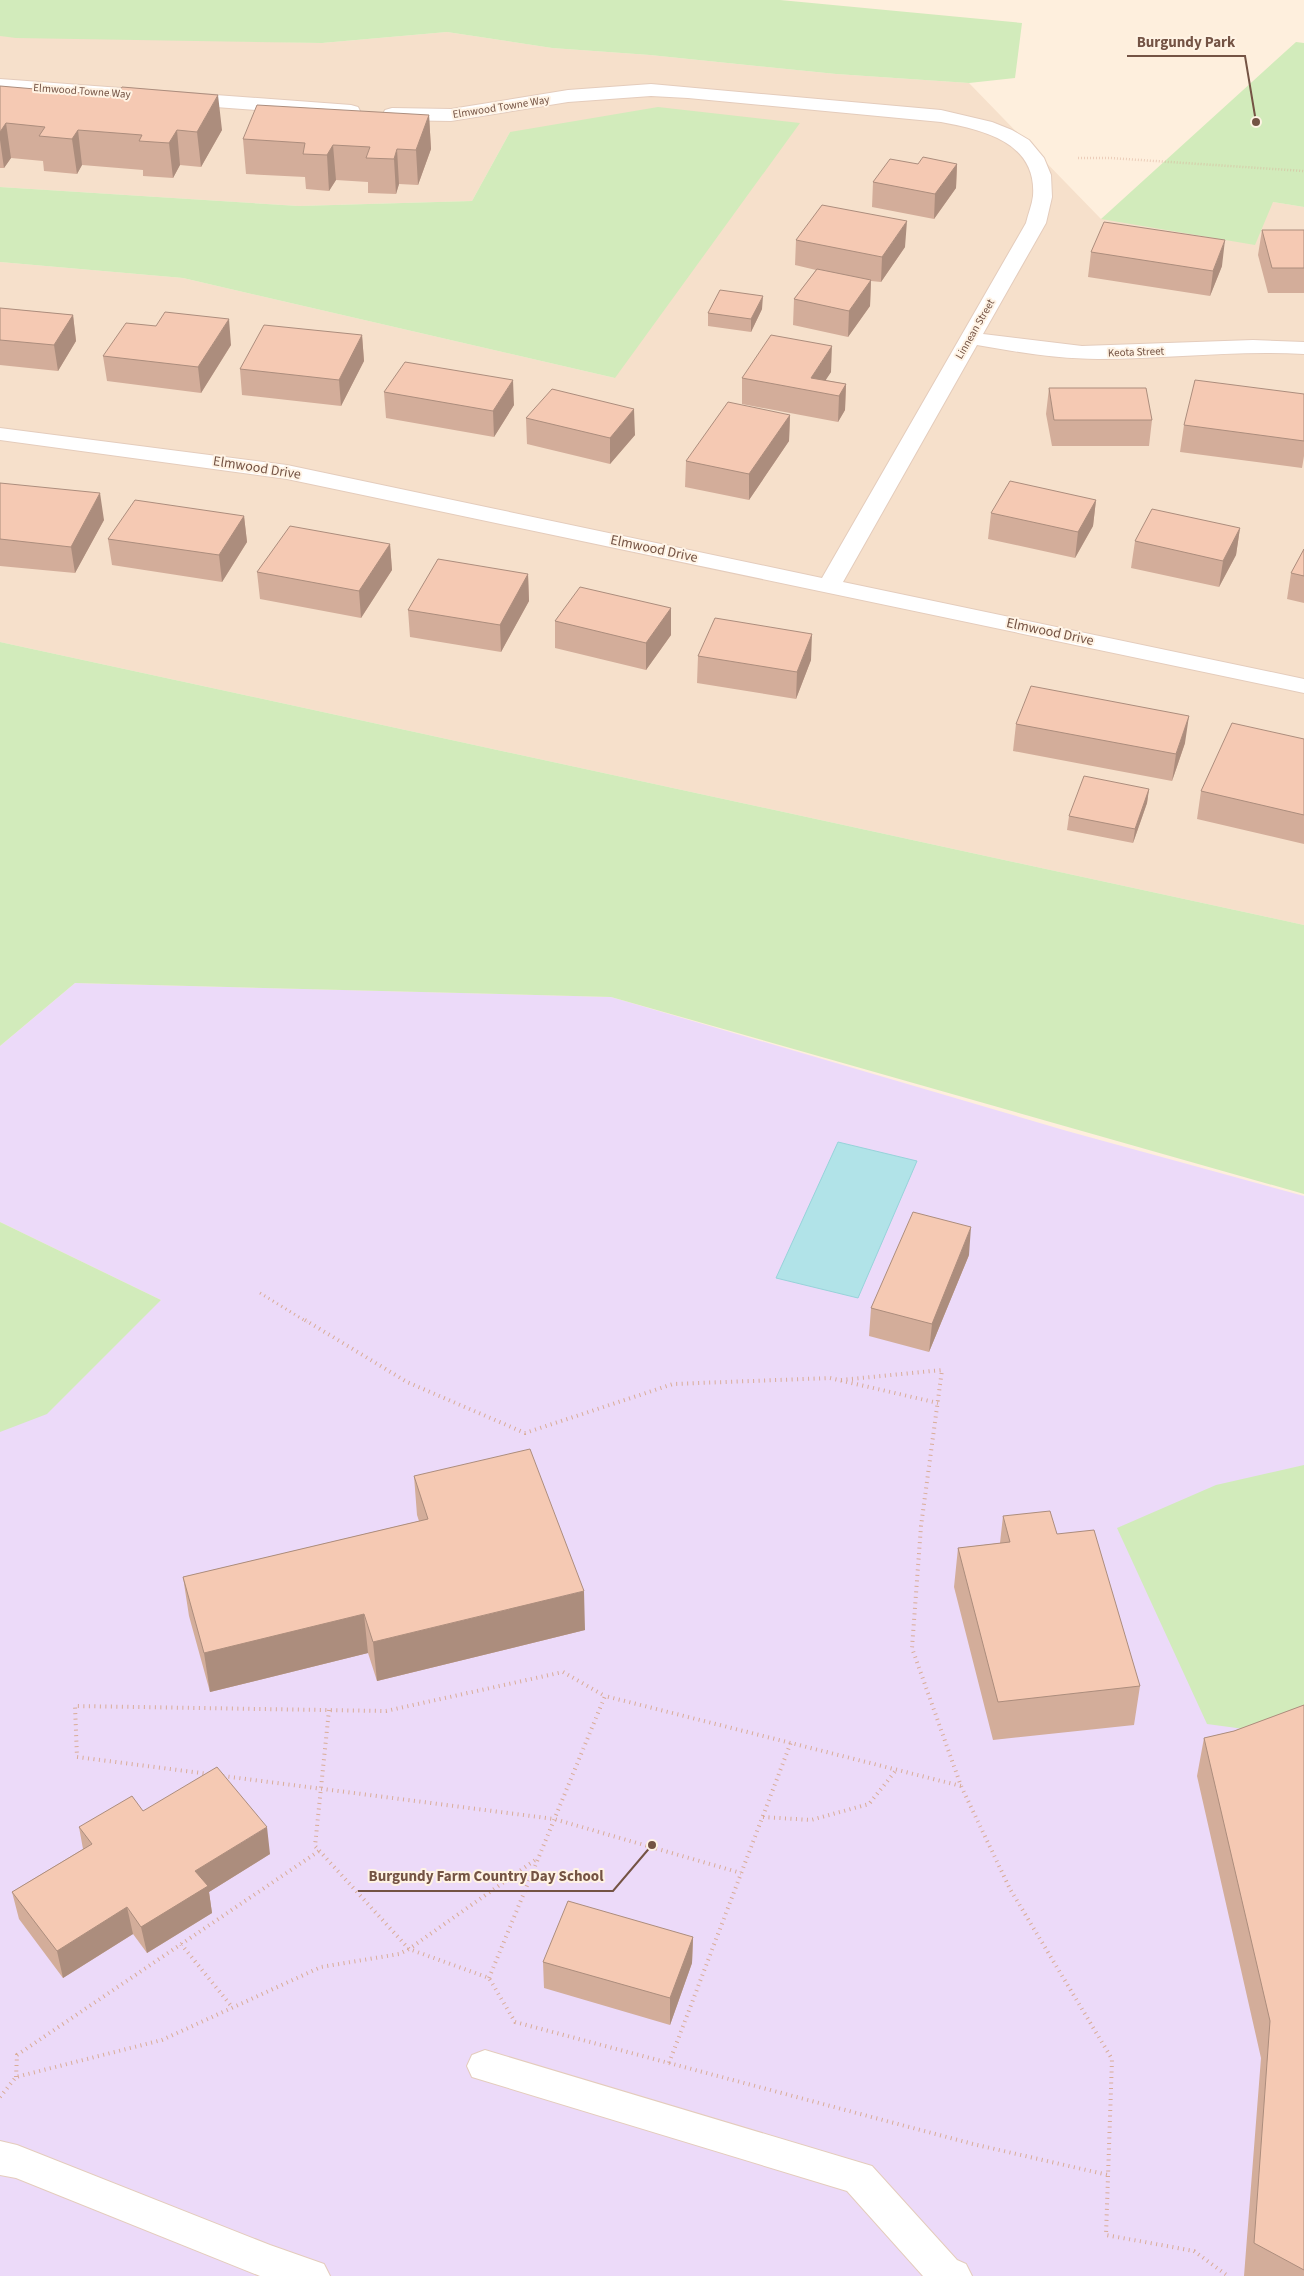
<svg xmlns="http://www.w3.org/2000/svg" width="1304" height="2276" font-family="'Source Sans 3',sans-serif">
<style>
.residential{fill:#f6e0cb}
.education{fill:#ecdaf9}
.green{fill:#d2ebbb}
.water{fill:#b1e3e8;stroke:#97d3da}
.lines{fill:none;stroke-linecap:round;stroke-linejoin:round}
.minor-casing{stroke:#e4ccbc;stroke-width:2}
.path-far2{stroke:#d9ac97;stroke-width:2.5;stroke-dasharray:0.5 2.5;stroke-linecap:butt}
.path-far1{stroke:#d9ac97;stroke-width:3;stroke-dasharray:1 4;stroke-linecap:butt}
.path{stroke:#d9ac97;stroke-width:4;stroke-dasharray:1 4.5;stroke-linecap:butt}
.minor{fill:#fff;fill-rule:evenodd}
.wall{fill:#d3ad9a}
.shaded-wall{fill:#ac8d7d}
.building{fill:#f5c9b3;stroke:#ac8d7d}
.labels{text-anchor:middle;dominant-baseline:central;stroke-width:4;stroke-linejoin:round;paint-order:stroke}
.far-street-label{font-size:11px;fill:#745344;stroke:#fff3e4}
.street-label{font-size:14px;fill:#745344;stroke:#fff3e4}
.leader{fill:none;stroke:#745344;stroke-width:2}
.callout-dot{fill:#745344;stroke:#fff3e4;stroke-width:2}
.callout-label{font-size:15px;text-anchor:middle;font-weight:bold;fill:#745344;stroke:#fff3e4;stroke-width:4;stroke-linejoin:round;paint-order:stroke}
</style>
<rect width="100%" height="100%" fill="#feefdd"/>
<!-- residential -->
<path class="residential" d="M447,32l105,16 98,7 186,19 133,9 132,136 172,-17 31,5v718l-1304,-283v-380l183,16 432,100 -105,-246 -38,69 -173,5 -299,-19v-151l322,7z"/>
<!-- education -->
<path class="education" d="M75,983l536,14 456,134 237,65v1080h-1304v-869l161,-107 -161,-78v-176z"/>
<!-- green -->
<path class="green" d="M0,0h780l242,23 -7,55 -46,5 -133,-9 -186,-19 -98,-7 -105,-16 -125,11 -306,-5 -16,-2z
M1296,42l8,1v164l-31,-5 -18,43 -154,-26z
M658,107l142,16 -185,255 -432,-100 -183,-16v-75l299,19 173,-5 38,-69z
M0,642l1304,283v269l-693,-197 -536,-14 -75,63z
M0,1222l161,78 -114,114 -47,18z
M1304,1465v272l-97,-13 -90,-196 99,-43z"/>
<!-- water -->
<path class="water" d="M838,1142l79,19 -59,137 -82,-20z"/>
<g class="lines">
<defs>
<path id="minor" d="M0,79l351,26 7,2 2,4 -2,4 -7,2 -351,-26z
M651,84l290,26 51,12 20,8 17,10 15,18 7,17 1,22 -6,26 -63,111 99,12 171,-6 51,2v12c-69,-4 -137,5 -206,5 -41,0 -81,-7 -121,-14l-134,237 461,97v14l-1017,-214 -287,-39v-12l287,37 535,113 204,-355c2,-9 6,-18 7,-27 4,-54 -50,-66 -92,-74l-253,-24 -37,-2 -83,6 -117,19 -59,-1 -7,-2 -2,-4 2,-4 7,-2 59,1 117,-19z
M485,2050l387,116 85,94 9,4 6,12h-49l-76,-85 -375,-114 -5,-11 5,-11z
M0,2141l17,4 253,100 54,19 6,12h-70l-244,-98 -16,-3z"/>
</defs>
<!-- minor casing -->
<use href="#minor" class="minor-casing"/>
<!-- path-far2 -->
<path class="path-far2" d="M1078,158h32l194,13"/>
<!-- path-far1 -->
<path class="path-far1" d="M260,1293l47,29"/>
<!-- path -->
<path class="path" d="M305,1320l102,62 118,51 148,-49 157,-6 108,25
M841,1380l101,-10 -21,156 -9,122 49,138 49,103 102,170 -6,176 88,16 34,25
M329,1710l-14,136 94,103 129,-91
M209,1774l-132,-17 -2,-51 311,5 177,-39 42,24
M223,1776l331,43 187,54
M763,1817l48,3 58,-16 28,-35
M181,1944l51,63
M489,1978l116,-282 356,90
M669,2063l122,-321
M16,2077l1,-22 302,-204
M0,2097l16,-20 146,-37 159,-73 78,-13 10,-5 80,29 26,44 458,122 135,31"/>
<!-- minor -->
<use href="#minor" class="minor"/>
</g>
<!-- wall -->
<path class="wall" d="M0,86l222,44 -21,37 -21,-2 -7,13 -30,-2v-6l-61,-5 -5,9 -33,-3 -1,-10 -32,-3 -7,10h-4z
M429,115l2,34 -13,36 -19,-1 -3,10 -28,-1v-11l-32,-2 -7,11 -23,-2 -1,-12 -59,-3 -3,-35z
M918,164h39l-1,24 -22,31 -62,-12 1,-25z
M1262,230h42v63h-36l-10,-38z
M796,240l109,7 -24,35 -10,-1 -1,25 -22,31 -55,-12 1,-26 22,-29 -21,-5z
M1091,252l131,14 -12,30 -122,-19z
M0,308l73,7 3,26 -18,30 -58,-6z
M762,309l-11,23 -43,-6v-13z
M362,335l2,26 -23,45 -99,-11 -2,-26z
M231,345l-30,48 -94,-12 -4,-25z
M831,372l-6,8 21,4 -1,26 -7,12 -96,-18v-26z
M1049,388l103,32 -3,26h-97l-6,-32z
M384,392l130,13 -20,32 -108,-19z
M1304,394v62l-2,12 -122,-16 4,-27z
M790,415l-1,26 -40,59 -64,-13 1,-26z
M526,418l109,17 -25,29 -83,-20z
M0,483l104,37 -29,53 -75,-7z
M1096,500l-3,26 -18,32 -87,-19 3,-26z
M244,516l3,26 -25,40 -110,-17 -4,-26z
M1240,528l-4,27 -17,32 -88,-19 4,-27z
M390,544l2,26 -31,48 -101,-19 -3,-27z
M1304,549v54l-17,-4 4,-26z
M528,574l1,27 -28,51 -91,-15 -2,-27z
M671,608v27l-25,35 -91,-22v-27z
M698,656l113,4 -15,39 -99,-16z
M1016,724l169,19 -13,38 -159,-30z
M1304,739v105l-107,-25 4,-28z
M1149,789l-2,14 -14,40 -66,-13 2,-14z
M969,1255l-40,97 -60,-16 2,-28z
M414,1476l171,154 -208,51 -9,-28 -158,39 -21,-76 -6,-39 236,-56 -2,-6z
M1003,1516l54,18 83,152 -6,39 -141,15 -39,-153 4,-39 42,-5z
M1304,1705v571h-60l17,-218 -64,-282 7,-38 30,-7z
M143,1811l127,43 -61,38 3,21 -65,40 -14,-19 -70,44 -44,-59 -7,-27 71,-43 -4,-22z
M693,1937l-1,26 -22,62 -126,-37 -1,-26z"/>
<!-- shaded-wall -->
<path class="shaded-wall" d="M218,95l4,35 -21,37 -4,-35z
M429,115l2,34 -13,36 -2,-35z
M6,123l5,35 -7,10 -4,-28v-8z
M78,130l4,35 -5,9 -5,-35z
M177,130l3,35 -7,13 -4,-35z
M333,145l3,35 -7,11 -2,-36z
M397,149l2,35 -3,10 -2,-35z
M957,164l-1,24 -22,31 1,-25z
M907,221l-2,26 -24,35 1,-25z
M1225,240l-3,26 -12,30 3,-25z
M871,280l-1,26 -22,31 1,-26z
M763,296l-1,13 -11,23v-13z
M73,315l3,26 -18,30 -4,-26z
M229,319l2,26 -30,48 -3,-26z
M362,335l2,26 -23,45 -2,-26z
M832,346l-1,26 -13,20 -7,-14z
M513,380l1,25 -20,32 -1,-26z
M846,384l-1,26 -7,12 1,-26z
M634,409l1,26 -25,29v-26z
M790,415l-1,26 -40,59v-26z
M100,493l4,27 -29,53 -4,-26z
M1096,500l-3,26 -18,32 3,-26z
M244,516l3,26 -25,40 -3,-27z
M1240,528l-4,27 -17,32 4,-26z
M390,544l2,26 -31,48 -2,-27z
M528,574l1,27 -28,51 -1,-27z
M671,608v27l-25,35v-27z
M812,634l-1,26 -15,39 1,-27z
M1189,716l-4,27 -13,38 4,-27z
M1149,789l-2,14 -14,40 2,-14z
M971,1227l-2,28 -40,97 3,-28z
M584,1591l1,39 -208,51 -4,-39z
M364,1614l4,39 -158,39 -6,-39z
M267,1827l3,27 -61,38 3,21 -65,40 -6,-26 54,-56z
M127,1907l6,27 -70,44 -6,-27z
M693,1937l-1,26 -22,62v-27z"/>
<!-- building -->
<path class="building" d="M0,86l117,10 5,-9 96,8 -21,37 -20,-2 -8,13 -30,-2 3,-6 -64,-5 -6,9 -33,-3 6,-9 -39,-4 -6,9z
M257,105l172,10 -13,35 -19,-1 -3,10 -28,-1 4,-11 -37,-2 -6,10 -24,-1 2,-11 -62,-4z
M923,157l34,7 -22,30 -62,-12 17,-23 28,5z
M822,205l85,16 -25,36 -86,-17z
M1104,222l121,18 -12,31 -122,-19z
M1262,230h42v38h-32z
M817,269l54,11 -22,31 -55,-12z
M720,290l43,6 -12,23 -43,-6z
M0,308l73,7 -19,30 -54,-5z
M165,312l64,7 -31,48 -95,-11 23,-33 30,3z
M264,325l98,10 -23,45 -99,-11z
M771,335l61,11 -21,32 35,6 -7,12 -97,-18z
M405,362l108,18 -20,31 -109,-19z
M1195,380l109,14v47l-120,-16z
M1049,388h97l6,32h-98z
M552,389l82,20 -24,29 -84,-20z
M728,402l62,13 -41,59 -63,-13z
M1010,481l86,19 -18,32 -87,-19z
M0,483l100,10 -29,54 -71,-8z
M135,500l109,16 -25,39 -111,-16z
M1152,509l88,19 -17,33 -88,-20z
M290,526l100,18 -31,47 -102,-19z
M1304,549v27l-13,-3z
M438,559l90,15 -28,51 -92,-15z
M580,587l91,21 -25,35 -91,-22z
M715,618l97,16 -15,38 -99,-16z
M1031,686l158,30 -13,38 -160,-30z
M1232,723l72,16v76l-103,-24z
M1084,776l65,13 -14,40 -66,-13z
M913,1212l58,15 -39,97 -61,-16z
M530,1449l54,142 -211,51 -9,-28 -160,39 -21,-76 245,-58 -14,-43z
M1050,1511l7,23 37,-4 46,156 -142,16 -40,-154 52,-6 -7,-26z
M1304,1705v565l-50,-27 16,-222 -66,-283 30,-7z
M217,1767l50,60 -72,44 13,15 -67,41 -14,-20 -70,44 -45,-59 80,-48 -13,-17 53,-31 11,15z
M568,1901l125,36 -23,61 -127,-36z"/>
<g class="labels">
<!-- far-street labels -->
<g class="far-street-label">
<text transform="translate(82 91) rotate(4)">Elmwood Towne Way</text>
<text transform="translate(501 107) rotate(-9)">Elmwood Towne Way</text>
<text transform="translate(975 329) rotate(-60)">Linnean Street</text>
<text transform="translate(1136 352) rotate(-2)">Keota Street</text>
</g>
<!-- street labels -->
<g class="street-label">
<text transform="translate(257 468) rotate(9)">Elmwood Drive</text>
<text transform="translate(654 549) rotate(12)">Elmwood Drive</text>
<text transform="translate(1050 632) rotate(12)">Elmwood Drive</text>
</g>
</g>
<!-- callouts -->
<path class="leader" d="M1256 122L1245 56H1127M652 1845L613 1891H358"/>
<g class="callout-dot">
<circle cx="1256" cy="122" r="5"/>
<circle cx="652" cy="1845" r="5"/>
</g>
<g class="callout-label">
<text x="1186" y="47">Burgundy Park</text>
<text x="486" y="1881">Burgundy Farm Country Day School</text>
</g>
</svg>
